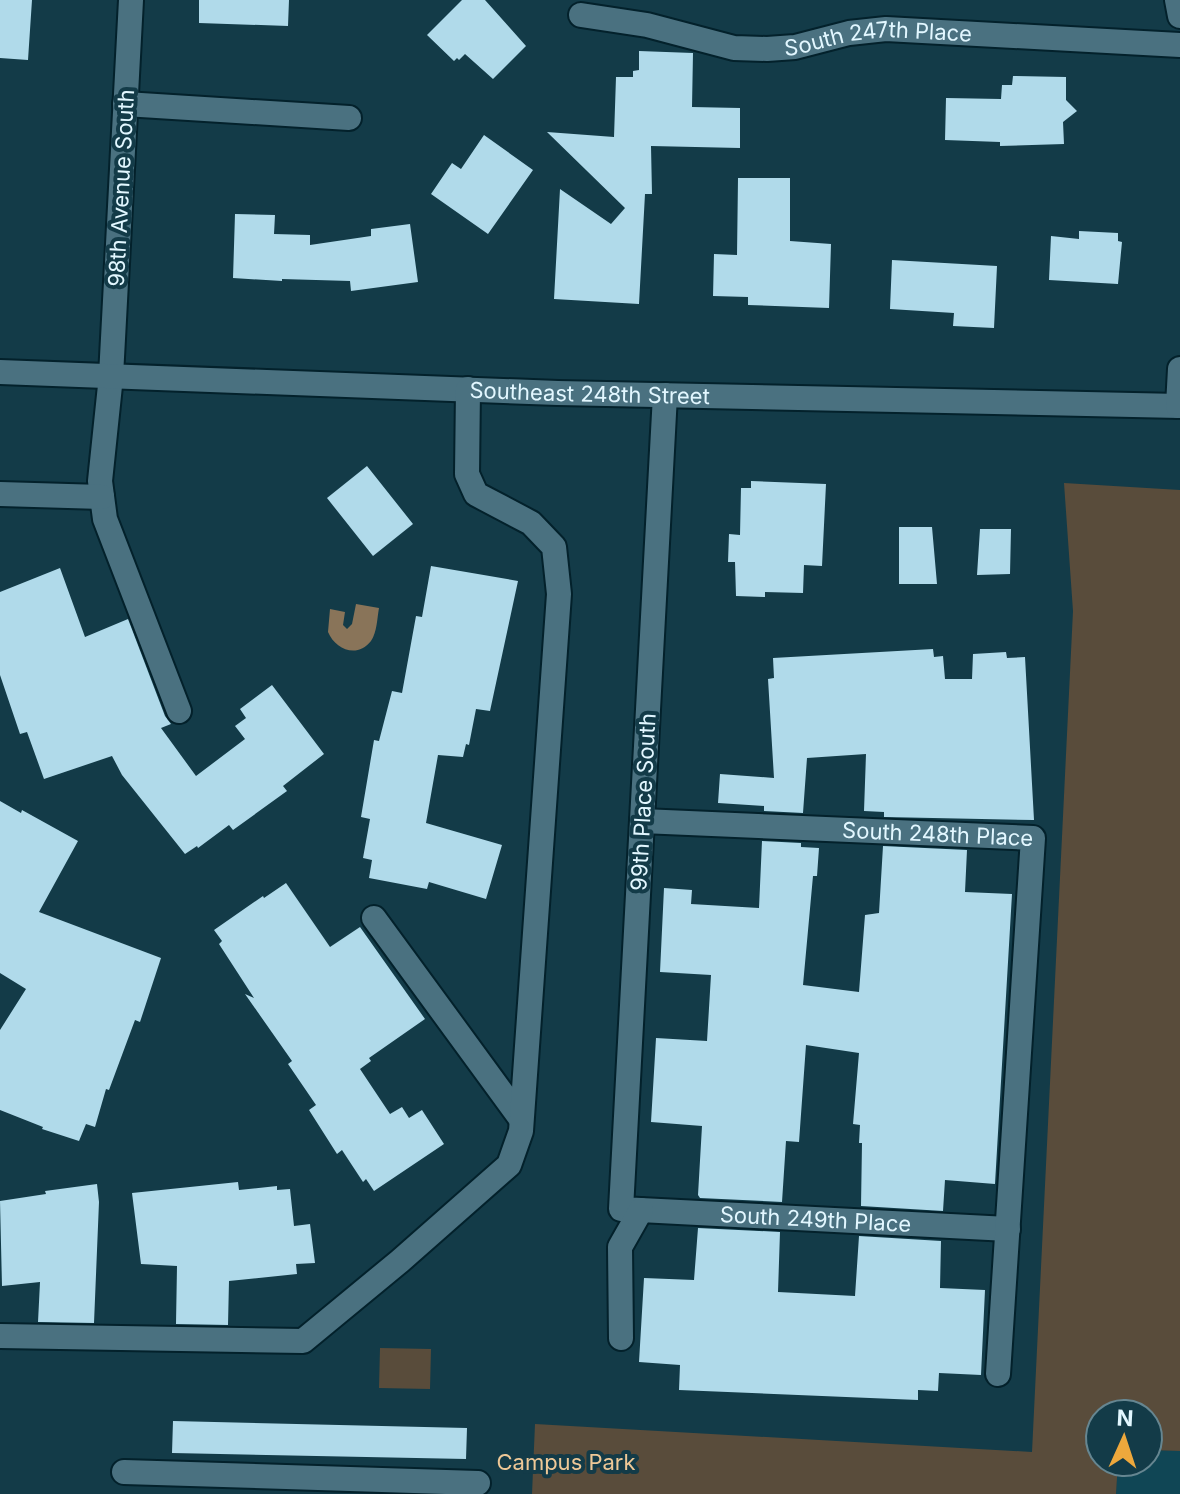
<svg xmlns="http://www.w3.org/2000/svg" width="1180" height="1494" font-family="Inter,sans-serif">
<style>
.built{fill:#104655}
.green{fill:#594c3b}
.water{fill:#897459}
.building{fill:#b0daea}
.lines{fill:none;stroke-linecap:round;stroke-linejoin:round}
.minor-casing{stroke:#03212b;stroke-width:28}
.minor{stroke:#4a7180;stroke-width:24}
.labels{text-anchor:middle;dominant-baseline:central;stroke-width:8;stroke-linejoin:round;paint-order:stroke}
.street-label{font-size:22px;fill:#e2f7ff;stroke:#133b48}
.park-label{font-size:22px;fill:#eec897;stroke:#133b48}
</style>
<rect width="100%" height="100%" fill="#133b48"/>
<!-- built -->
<path class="built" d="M1148,1450l32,1v43h-64l2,-32h30z"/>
<!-- green -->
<path class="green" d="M1064,483l116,7v961l-32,-1v-36h-48v48h18l-2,32h-584l3,-70 497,28 41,-841z
M380,1348l51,1 -1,40 -51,-1z"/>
<!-- water -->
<path class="water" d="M356,604l23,4c-2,11 -2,24 -8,33 -14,18 -36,8 -43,-9l2,-23 15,3 -2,13 4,4 5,-5z"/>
<!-- building -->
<path class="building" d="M0,0h32l-4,60 -28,-2z
M199,0h90l-1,26 -89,-3z
M462,0h23l41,46 -33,33 -28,-25 -6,6 -2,-2 -3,3 -27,-26z
M639,51l54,2 -1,54 48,1v40l-89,-2 1,48h-7l-6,110 -85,-5 6,-110 51,35 14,-16 -78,-76 67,5 2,-60h17v-6l6,-1z
M1013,76l53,1v23l11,11 -14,11 1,22 -64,2v-4l-55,-2 1,-42 55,1 1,-14h10z
M484,135l49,35 -45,64 -57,-40 21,-31 9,6z
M738,178h52v63l41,3 -2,64 -81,-3v-8l-35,-1 1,-42 23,1z
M235,214l40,1 -1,19 36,1v10l61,-9v-7l39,-5 8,58 -67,9 -1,-10 -68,-2v2l-49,-3z
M1079,231l39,2v8l4,1 -4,42 -69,-4 2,-44 28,3z
M892,260l105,6 -3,62 -41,-2 1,-13 -64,-4z
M367,466l46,58 -40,32 -46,-58z
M751,481l75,3 -4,82 -18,-1 -1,28 -38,-1v5l-29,-1 -1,-34h-7l1,-28 11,1 1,-47h10z
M899,527h33l5,57h-38z
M980,529h31l-1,45 -33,1z
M431,566l87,15 -28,130 -14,-2 -7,36 -3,-1 -3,13 -25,-2 -12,68 76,22 -16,54 -57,-17 -2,7 -58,-11 3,-18 -9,-2 7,-39 -9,-2 13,-77 5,1 13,-50 10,2 14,-77 6,1z
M60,568l25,69 43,-18 37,97 6,8 -10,4 35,48 49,-37 -10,-13 11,-8 -6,-9 32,-24 52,69 -41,32 4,5 -54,39 -4,-5 -31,23 -1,-2 -12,8 -63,-79 -10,-19 -68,23 -17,-47 -7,2 -20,-59v-83z
M933,649l1,8 9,-1 2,23h27l1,-25 33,-2 1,6 18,-1 9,163 -150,-3v-5l-20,-1 2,-57 -59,4 -4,55 -39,-2v-5l-46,-3 2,-29 54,4 -6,-99 6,-1 -1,-20z
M0,801l21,12 1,-3 56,31 -39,71 122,46 -21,64 -5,-2 -26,70 -3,-1 -11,38 -9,-3 -7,17 -37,-12 1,-2 -43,-17v-80l26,-41 -26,-16z
M762,841l39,2v4l18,1 -2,28h-4l-10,109 56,7 6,-77 14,-2 4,-67 84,4 -2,42 47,2 -17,290 -50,-4 -2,31 -82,-5 1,-63h-3l1,-18 -7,-1 6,-71 -53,-8 -7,97 -13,-1 -4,61 -82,-4 -2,-3 4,-69 -51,-4 5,-84 51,3 4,-66 -51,-3 4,-84 28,2 -1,14 68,4z
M286,883l44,64 30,-20 65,92 -56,39 2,3 -11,8 30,45 12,-7 7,11 13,-8 22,34 -70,47 -8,-12 -3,3 -21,-32 -5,4 -28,-44 7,-5 -28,-41 4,-3 -47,-67 9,4 -35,-54 3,-3 -8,-11 49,-34 1,2z
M238,1182l1,8 38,-4v4l13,-1 4,37 16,-2 5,39 -19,1 1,10 -68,7 -1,44 -52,-1 1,-58 -36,-2 -9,-71z
M97,1184l2,18 -5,121 -56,-1 2,-40 -38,4 -2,-85 46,-7 -1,-3z
M698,1228l82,4 -2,60 77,4 4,-60 82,5 -1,47 45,2 -4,85 -42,-2 -1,18 -20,-1v10l-239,-10 1,-25 -41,-3 5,-84 50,2z
M173,1421l294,7 -1,31 -294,-6z"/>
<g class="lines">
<defs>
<g id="minor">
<path d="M131,0l-20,376 -11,105 5,38 74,192"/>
<path d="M1177,0l3,16"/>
<path id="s1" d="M581,15l66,10 87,23 33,1 28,-2 54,-14 37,-4 294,16"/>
<path d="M125,104l224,14"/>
<path id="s2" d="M0,372l558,21 622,13"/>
<path id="s3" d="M665,395l-44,814 387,20"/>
<path d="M1178,406l2,-37"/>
<path d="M0,494l102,3"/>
<path id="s4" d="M642,821l391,17 -35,536"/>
<path d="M374,918l147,201"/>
<path d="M0,1336l303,5 97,-80 109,-96 12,-34 38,-537 -5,-47 -23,-24 -55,-29 -9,-20 1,-85"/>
<path d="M621,1338l-1,-91 21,-37"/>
<path d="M124,1472l354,11"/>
</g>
</defs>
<!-- minor casing -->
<use href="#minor" class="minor-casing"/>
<!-- minor -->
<use href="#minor" class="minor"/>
</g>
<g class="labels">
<!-- street labels -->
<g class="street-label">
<text stroke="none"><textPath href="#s1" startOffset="302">South 247th Place</textPath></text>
<text transform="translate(121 188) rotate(-87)">98th Avenue South</text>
<text stroke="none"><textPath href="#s2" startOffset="590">Southeast 248th Street</textPath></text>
<text transform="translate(643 802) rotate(-87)">99th Place South</text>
<text stroke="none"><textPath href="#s4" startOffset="296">South 248th Place</textPath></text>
<text stroke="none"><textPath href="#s3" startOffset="1010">South 249th Place</textPath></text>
</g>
<!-- park labels -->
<g class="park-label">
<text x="566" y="1462">Campus Park</text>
</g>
</g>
<!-- north arrow -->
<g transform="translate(1124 1438) rotate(3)"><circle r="38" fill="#133b48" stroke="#668691" stroke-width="2"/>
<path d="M0-6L14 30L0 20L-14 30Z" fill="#eea83c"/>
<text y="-12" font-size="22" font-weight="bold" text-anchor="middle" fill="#e2f7ff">N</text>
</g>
</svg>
